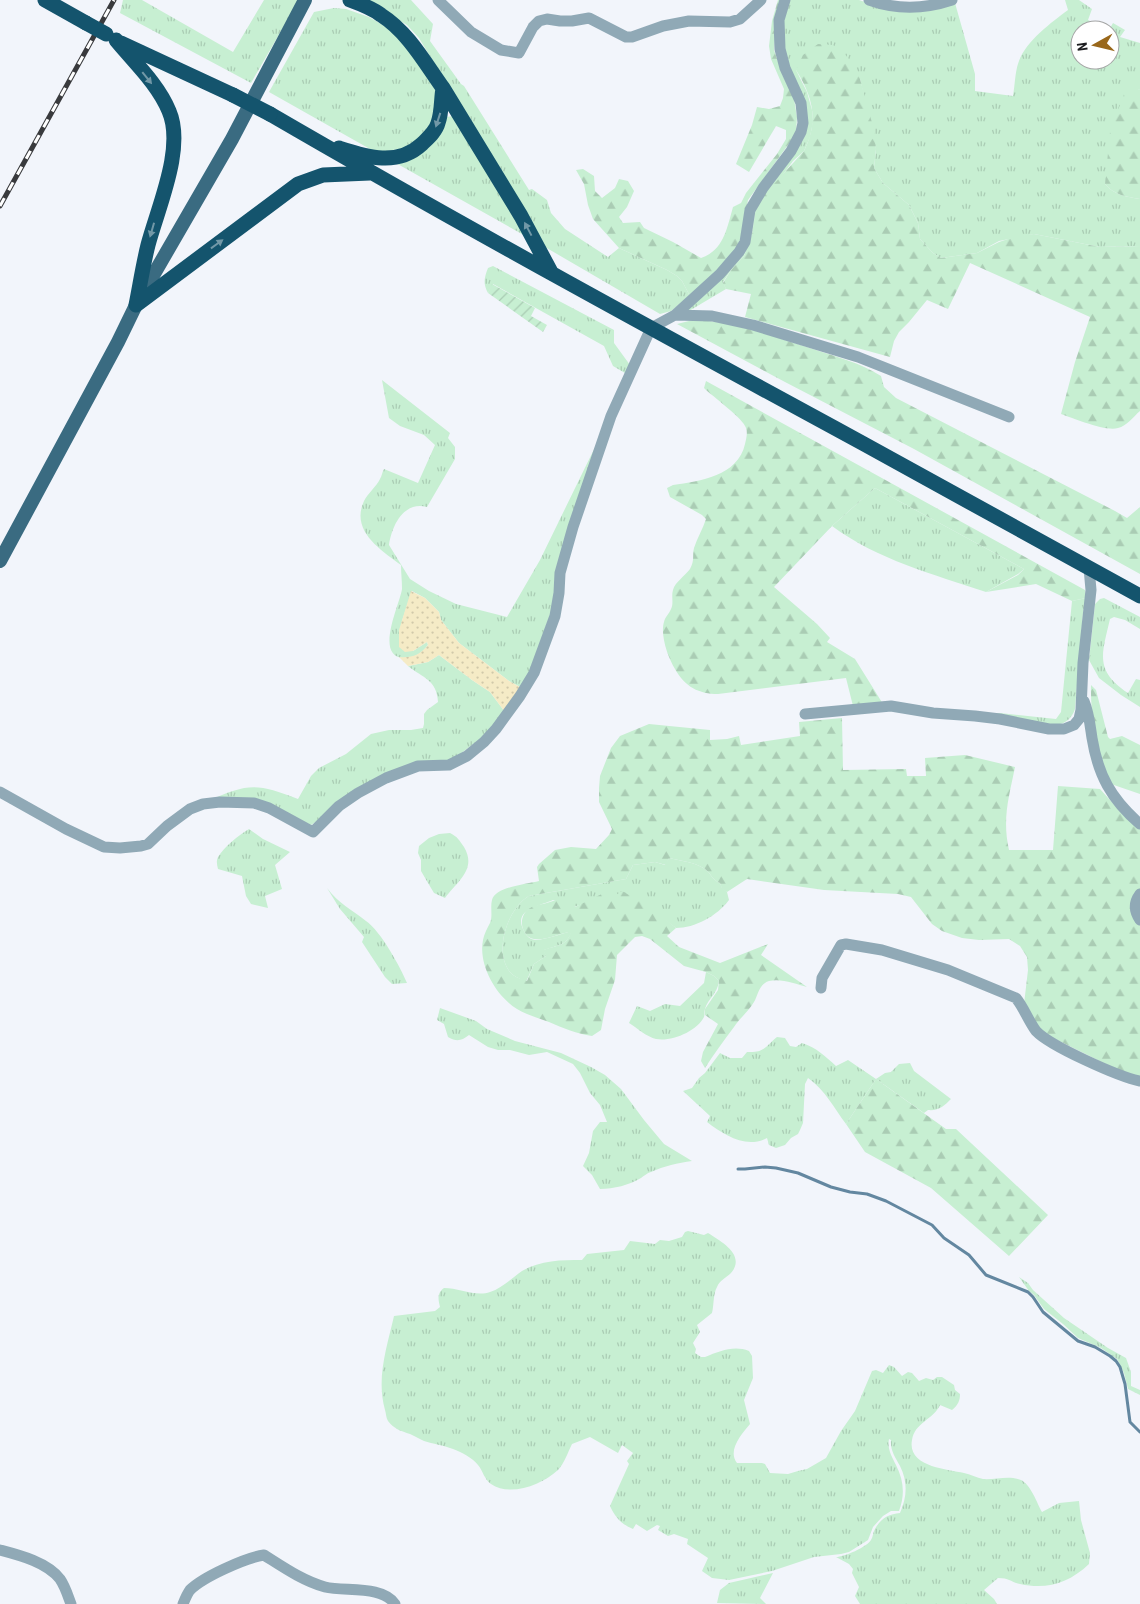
<svg xmlns="http://www.w3.org/2000/svg" width="1140" height="1604" font-family="'Roboto Condensed',sans-serif">
<style>
.grass{fill:url(#grass-tufts);fill-rule:evenodd}
.forest{fill:url(#forest-firs)}
.sand{fill:url(#sand-dots)}
.garden{fill:url(#garden-furrows)}
.lines{fill:none;stroke-linecap:round;stroke-linejoin:round}
.stream{stroke:#6387a0;stroke-width:3}
.minor{stroke:#90a9b6;stroke-width:11}
.major{stroke:#3a6b81;stroke-width:14}
.highway{stroke:#14546d;stroke-width:15}
.rail-casing{stroke:#393a3d;stroke-width:5}
.rail{stroke:#fff;stroke-width:3;stroke-dasharray:9;stroke-linecap:butt}
.highway-bridge{stroke:#14546d;stroke-width:15}
.oneway{fill:#7298a7}
</style>
<defs>
<pattern id="grass-tufts" width="24" height="20" patternUnits="userSpaceOnUse" patternTransform="scale(1.25)"><rect width="24" height="20" fill="#c7efd2"/><path d="M3 7l-1-3M5 7V3M7 7l1-3M15 17l-1-3M17 17v-4M19 17l1-3" fill="none" stroke="#aaccb4"/></pattern>
<pattern id="forest-firs" width="22" height="20" patternUnits="userSpaceOnUse" patternTransform="scale(1.25)"><rect width="22" height="20" fill="#c7efd2"/><path d="M5 1l3.5 6h-7zM16 11l3.5 6h-7z" fill="#aaccb4"/></pattern>
<pattern id="sand-dots" width="8" height="8" patternUnits="userSpaceOnUse" patternTransform="scale(1.25)"><rect width="8" height="8" fill="#f5ebc6"/><path d="M2 2h.1M6 6h.1" fill="none" stroke="#d1c9aa" stroke-width="1.8" stroke-linecap="round"/></pattern>
<pattern id="garden-furrows" width="10" height="10" patternUnits="userSpaceOnUse" patternTransform="scale(1.25)"><rect width="10" height="10" fill="#c7efd2"/><path d="M-1 1l2-2M0 10L10 0M9 11l2-2" fill="none" stroke="#aaccb4"/></pattern>
</defs>
<rect width="100%" height="100%" fill="#f2f5fb"/>
<!-- grass -->
<path class="grass" d="M123,0h19l91,52 31,-52h35l-48,83 -131,-70z
M366,0h45l22,24 -3,17 31,43 3,2 65,104 3,-1 15,11 4,13 14,16 43,28 11,-9 48,22 10,6 5,5 8,15 -19,15 -11,3 -115,-67 -126,-209 -12,-13z
M790,0h69l15,5 81,-2 20,71v17l38,5c2,-11 2,-25 6,-35 7,-20 33,-39 49,-51l-3,-10h14l13,9 -4,11 21,10 4,-7 12,7 -5,7 20,6v46l-2,1 -33,94c9,11 22,13 35,15v47l-40,1 -66,-13 -35,7 -22,12 -36,5 -8,-5 -13,-14 -2,-16 -9,-18 -26,-22 -9,-15 2,-19 -16,-70 -64,-9 11,22 5,18 1,12 -3,15 -6,14 -11,10 -38,52 -3,21 -8,22 -13,14 -8,12 3,7 -37,22 -2,-1 66,-99 50,-73 -16,-72 -5,-40zM1080,30h30v30h-30z
M334,8l12,1 23,8 26,15 40,55 2,22 -10,21 -18,17 -32,6 -108,-61 45,-80z
M455,116l74,122 -135,-76 51,-45z
M493,266l121,64v13l16,22 -5,8 -12,-7 -9,-20 -111,-62 -5,9c-5,-9 -4,-15 0,-25z
M382,380l68,53 -2,5 7,9v12l-28,48c-24,-6 -35,19 -38,38l21,34 19,12 27,13 51,13 33,-57 59,-121 -47,170 -23,65 -9,13 -11,-6 -50,-38 -18,-23 -2,-8 -14,-14 -13,-7 -10,30 11,30 14,-9 1,3c-6,8 -13,13 -23,13 -32,0 -5,-54 -3,-69 0,-8 -1,-16 -1,-24 -20,-15 -51,-34 -37,-64 4,-8 12,-14 16,-22 2,-3 2,-7 4,-10l34,14 17,-38 -11,-10 -24,-9 -11,-8z
M875,488l149,81 -6,5 -32,18c-53,-18 -108,-32 -154,-66z
M1086,598l-3,15 -8,96c-3,9 -9,14 -18,16l-78,-12h21l56,6 5,-7 11,-111z
M1104,598l36,19v12l-15,-9 -11,-3 -4,2c-8,35 -16,51 18,74l8,-14 4,1v27l-19,-12 -22,-17 -10,-18 6,-56 5,-5z
M439,655l33,25 18,12 15,20 -17,21 -36,27 -29,3 -97,52 -15,10 -46,-21 -57,-3c40,-18 49,-18 90,-2l13,-23 8,-8 27,-14 25,-20 18,-4h22l12,-2 1,-4v-10l3,-4 11,-8c-1,-22 -15,-24 -30,-36l20,-4z
M249,829l14,10 27,13 -15,13 7,24 -17,7 3,12 -17,-4 -5,-8 -4,-20 -24,-7c-1,-4 -2,-8 0,-12 6,-10 21,-22 31,-28z
M450,833c8,4 9,7 14,14 13,22 -6,34 -19,51l-11,-5 -6,-10 -7,-12v-11l-3,-7 1,-7 10,-8 10,-4z
M669,858c12,3 26,4 36,11 6,4 7,11 15,14l2,5 5,4 2,8c-12,16 -34,28 -53,28l-16,-12 -44,-21 -28,7 -14,5 -21,-7c-13,6 -41,9 -29,31 2,5 7,9 12,9 12,-1 24,-6 36,-9 -6,16 -15,14 -28,19l2,6 -12,8 -8,18c-5,-3 -12,-5 -16,-10 -17,-21 -2,-64 19,-76l97,-17 7,-14 22,-3 10,3z
M327,888c12,16 24,21 39,33 14,9 35,47 41,62l-15,1 -7,-7 -23,-35 2,-5 -24,-28z
M706,972l8,4 5,5c-2,14 -11,17 -14,28 -1,3 0,5 -1,8 -7,14 -32,25 -48,22 -9,-2 -19,-11 -27,-16l8,-17 13,5 15,-7 15,2 24,-23z
M440,1008l36,13 11,8 28,12 46,12 30,14 14,8 16,14 23,31 20,24 28,17c-14,2 -28,5 -41,11 -4,1 -7,4 -10,6 -12,7 -27,11 -41,11l-8,-14 -9,-9 6,-13 4,-22 7,-9h7l-7,-17 -10,-12 -10,-20 -7,-9 -26,-12 -18,3 -19,-5h-12l-10,-3 -19,-12c-8,6 -12,7 -21,2l-4,-13 -7,-4z
M777,1037l8,1 5,8 6,1 6,-4c15,5 23,13 34,23l12,-6 28,19 9,-6 6,-1 8,-8 11,-1 4,8 37,28c-7,7 -12,12 -23,11l-4,3 -48,-34 -30,45c-12,-16 -21,-34 -38,-46l-3,6 -2,39 -3,7 -2,4 -7,4 -6,7 -9,3 -7,-3 -2,-7c-21,11 -43,-3 -60,-16l3,-6 -27,-25 9,-3 7,-10 6,-5 15,-20 10,5h12l5,-6c17,1 18,-5 30,-15z
M688,1231l16,4 4,-2c14,9 38,22 23,40 -5,5 -11,7 -14,14 -4,7 -3,18 -5,26l-15,12 3,7 -7,11 3,6 -1,4 6,4h4c15,-6 29,-12 44,-6l3,5 1,22 -9,22 6,24c-8,10 -23,26 -13,39h25l3,1 5,9 18,1 10,-3 9,-2 19,-11 15,-27 14,-20 17,-40 4,-1 7,3 6,-8 5,2 8,9 6,-4 4,1 7,8 7,-3 7,2 4,-3h5l12,8 1,5 5,4c0,7 -2,11 -8,16l-12,-5c-6,14 -26,18 -28,35 -5,27 35,29 52,33 6,1 13,5 19,6 12,1 26,-4 38,1 10,5 16,23 21,32l17,-9 20,-2 2,19 9,33 -1,11c-20,19 -42,26 -69,20 -10,-2 -10,-6 -22,-6l-14,12 10,9 3,5h-137l-5,-8 4,-9 -7,-14 1,-4 -4,-5 -13,-7c8,0 31,-10 35,-17 2,-3 2,-8 4,-11 6,-11 14,-15 25,-16 7,-16 8,-31 0,-47 -5,-9 -10,-16 -9,-26l-2,-1c-2,10 3,18 7,26 8,16 9,30 3,46h-8l-8,5 -10,11 -5,13 -19,12 -8,2 -27,3 -42,14 -43,9 -17,-2 -10,-7 6,-13 -21,-14 1,-5 -14,-5 -6,2 -10,-6 2,-4 -3,-1 -10,6 -11,-7 -3,5c-12,-5 -18,-12 -23,-23l19,-42 -2,-3 6,-8 -11,-8 -4,8 -28,-16 -18,7c-4,8 -8,20 -14,26 -16,15 -48,27 -67,14 -7,-5 -8,-13 -13,-19 -5,-7 -17,-13 -25,-16 -10,-4 -20,-5 -29,-8 -5,-2 -9,-5 -14,-7 -9,-3 -16,-5 -22,-13 -2,-3 -2,-8 -3,-11 -9,-32 2,-63 9,-94l41,-5 5,-4c-2,-8 -3,-14 4,-19 15,0 32,9 46,4 12,-4 22,-14 32,-21 19,-11 39,-11 60,-11l5,-6 37,-4 6,-9 25,3 5,-4 9,1 13,-4 3,-5z
M1019,1277l9,6 5,7 31,28 44,30 18,10 5,14v14l9,4v5l-12,-6 -4,-16 -7,-14 -16,-11 -23,-10 -15,-14 -19,-15 -10,-14 -5,-4z
M773,1573l-13,25 6,6 -49,-1 3,-13 9,-7z"/>
<!-- forest -->
<path class="forest" d="M778,0h4l-6,24 -2,26 9,26 11,23 3,18 -1,17 -48,66 -8,41 -5,11 -45,44 -8,-15 -5,-5 -10,-6 -48,-22 -26,-29 -5,-14 -4,-21 -8,-14 7,-1 11,7 1,15 7,7 13,-10 4,-9 9,2 6,10 -7,16 -8,10 4,6 17,-1 4,6 29,14 28,16c23,-8 26,-30 32,-51l8,-4 5,-10 31,-39 9,-15v-9l-10,-4 -27,46 -13,-8 16,-39 5,-18 12,2 11,-3 3,-8 1,-9 -13,-30 -2,-13 3,-25z
M818,44l15,1 10,7 10,12 7,15 14,51 2,19 -2,19 9,15 26,22 9,18 2,16 13,14 8,5 36,-5 22,-11 18,-6 17,-2 66,13 40,-1v165c-7,6 -13,15 -22,17 -12,4 -45,-10 -57,-14l14,-52 15,-45 -120,-54 -22,46 -21,-9 -18,22 -10,10 -5,9 -4,16 -145,-40 6,-23 -25,-5 -3,-6 8,-13 13,-14 8,-22 3,-21 10,-19 39,-43c15,-30 9,-54 -8,-81l7,-15z
M1127,86l10,4 3,-1v110c-13,-2 -26,-4 -35,-15l5,-52z
M693,320c41,1 82,17 120,29 24,8 48,14 68,27l3,11 12,11 219,113 12,7 13,-11v67l-226,-125 -129,-67 -108,-58z
M706,381l379,209 1,8 -14,3 -36,-17 -50,8 32,-17 6,-6 -149,-81 -43,38 -58,61 43,37 13,14 -3,4 28,17 28,45 -30,2 -7,-28 -128,16c-19,0 -33,-7 -43,-25 -7,-11 -15,-34 -11,-47 1,-5 5,-8 7,-13 3,-6 0,-13 2,-19 2,-8 12,-14 17,-21 5,-9 2,-13 4,-21 3,-10 9,-19 12,-29l-4,-4 -32,-18 -3,-9 6,-3c27,-4 65,-9 72,-41 1,-5 3,-11 1,-16 -2,-9 -34,-32 -42,-40z
M1091,685l5,5 12,47 2,2 12,-3 18,9v49l-32,-11c-9,-34 -18,-62 -17,-98z
M842,718l1,52 63,-1 1,7h19l-1,-18 40,-3 50,12c-6,30 -13,52 -6,83h44l5,-64 42,3 19,21 21,18v252l-6,-2 -95,-47 -15,-27 4,-34 -1,-13 -7,-11 -11,-7 -30,1 -17,-2 -20,-7 -10,-7 -21,-27 -13,-3 -74,-4 -77,-11 -20,13 -5,-3 -2,-6c-8,-3 -9,-10 -15,-14 -10,-7 -24,-8 -36,-11l-3,7 -11,-3 -22,3 -7,14 -97,17c-21,12 -36,55 -19,76 4,5 11,7 17,9l7,-17 12,-8 -3,-6c14,-5 23,-3 28,-18 -12,1 -25,9 -37,7 -6,-1 -9,-5 -11,-10 -3,-8 0,-18 9,-22 3,-2 7,-2 11,-3 10,-3 16,-5 26,-6l6,9 39,-19 2,7 6,-4 30,17 24,20 -9,8 12,11 41,16 48,-19 -7,11 46,32c-11,-3 -26,-9 -38,-6 -10,3 -11,14 -15,21 -6,10 -14,16 -20,25 -10,13 -20,27 -29,41l-4,-7 2,-9 15,-28 -13,-9v-6l13,-19 1,-9 -5,-5 -8,-4 -22,-6 -34,-27 -8,-3 -7,1 -18,18 -2,25 -10,29 -4,21 -9,6c-15,-2 -29,-8 -43,-14 -11,-4 -22,-7 -32,-13 -21,-13 -39,-44 -34,-69 1,-6 4,-11 7,-17 3,-7 0,-16 2,-23 3,-13 35,-16 47,-19l-2,-14 2,-3 16,-14 16,-3 25,2 13,-14 3,-6 -13,-27v-14l1,-12 11,-28 9,-12 29,-12 61,6v10l17,-1 12,-3 2,9 59,-9 -1,-14z
M876,1079l70,50h10l92,86 -39,41 -78,-68 -66,-36 -19,-28z"/>
<!-- sand -->
<path class="sand" d="M411,591l14,7 14,14 2,8 18,23 50,38 11,6 -15,25 -15,-20 -18,-12 -33,-25 -11,7 -20,4 -9,-9c13,1 21,-2 29,-12l-1,-3 -14,9 -8,1 -6,-5v-17z"/>
<!-- garden -->
<path class="garden" d="M492,284l43,24 -4,8 16,9 -4,7 -55,-39z"/>
<g class="lines">
<!-- stream -->
<path class="stream" d="M738,1169h7l20,-2 11,1 22,5 33,14 19,5 17,2 19,7 46,24 12,13 25,17 17,20 42,17 5,5 10,15 35,29 17,6 15,9 6,5 4,6 5,17 5,38 10,10"/>
<!-- minor -->
<path class="minor" d="M438,0l33,32 30,18 18,3 14,-26 6,-6 8,-2 13,2h12l17,-3 37,19h6l31,-11 26,-5 41,1 10,-3 21,-19
M869,0c28,10 56,9 83,0
M675,315l37,1 41,9 105,32 151,60
M1084,701c5,12 6,24 8,37 6,37 19,61 48,86
M805,714l86,-8 42,7 42,3 25,3 49,10h15l10,-4 5,-6 2,-9 2,-47 8,-73 -2,-22
M0,792l66,37 38,18 16,1 21,-2 7,-2 19,-18 23,-17 13,-5 17,-2 34,1 15,5 44,24 26,-26 19,-13 28,-15 32,-12 31,-1 18,-9 17,-14 12,-13 24,-33 14,-23 21,-57 4,-23 1,-20 13,-46 38,-111 40,-88 24,-13 45,-41 19,-22 6,-10 5,-32 13,-22 28,-37 10,-19 2,-9 -2,-20 -16,-35 -5,-19 -1,-29 6,-20
M1140,894c-6,8 -6,17 0,26
M821,988l1,-10 19,-33 5,-1 36,6 66,20 68,28c8,10 12,22 20,33 14,15 83,46 104,50
M0,1550c19,5 47,12 60,29 5,7 8,17 11,25
M183,1604c2,-5 4,-10 7,-14 13,-13 55,-32 74,-35 19,12 39,26 61,32 20,5 57,-2 70,17"/>
<!-- major -->
<path class="major" d="M0,561l118,-219 18,-37 96,-166 73,-139"/>
<!-- highway -->
<path class="highway" d="M45,0l41,23
M350,0c11,4 22,8 31,15 27,17 44,48 62,73
M116,40c18,22 42,44 53,71 16,37 -11,96 -21,134 -5,20 -8,40 -12,60
M121,43l112,52
M270,114c196,114 395,222 594,330 92,50 184,101 276,152
M339,148c28,9 58,19 83,-4 6,-6 14,-13 16,-21 4,-11 3,-23 5,-35l78,128 30,56
M136,305l162,-121 25,-9 47,-2"/>
<defs>
<path id="rail" d="M0,206l114,-206"/>
</defs>
<!-- rail casing -->
<use href="#rail" class="rail-casing"/>
<!-- rail -->
<use href="#rail" class="rail"/>
<!-- highway-bridge -->
<path class="highway-bridge" d="M86,23l20,11
M233,95l37,19"/>
</g>
<!-- one-way arrows -->
<defs><path id="oneway-solid" d="M-6-.8H1V-3.2L6.5 0L1 3.2V.8H-6Z" transform="scale(1.25)"/></defs>
<g class="oneway">
<use href="#oneway-solid" transform="translate(147 78) rotate(51)"/>
<use href="#oneway-solid" transform="translate(438 120) rotate(108)"/>
<use href="#oneway-solid" transform="translate(528 229) rotate(-118)"/>
<use href="#oneway-solid" transform="translate(152 230) rotate(106)"/>
<use href="#oneway-solid" transform="translate(217 244) rotate(-36)"/>
</g>
<!-- north arrow -->
<g transform="translate(1095 45) rotate(262)"><circle r="24" fill="#ffffff" stroke="#a4a5a5"/>
<path d="M0-4L9 19L0 12L-9 19Z" fill="#99671a"/>
<text y="-8" font-size="14" font-weight="bold" text-anchor="middle" fill="#1c1d1f">N</text>
</g>
</svg>
